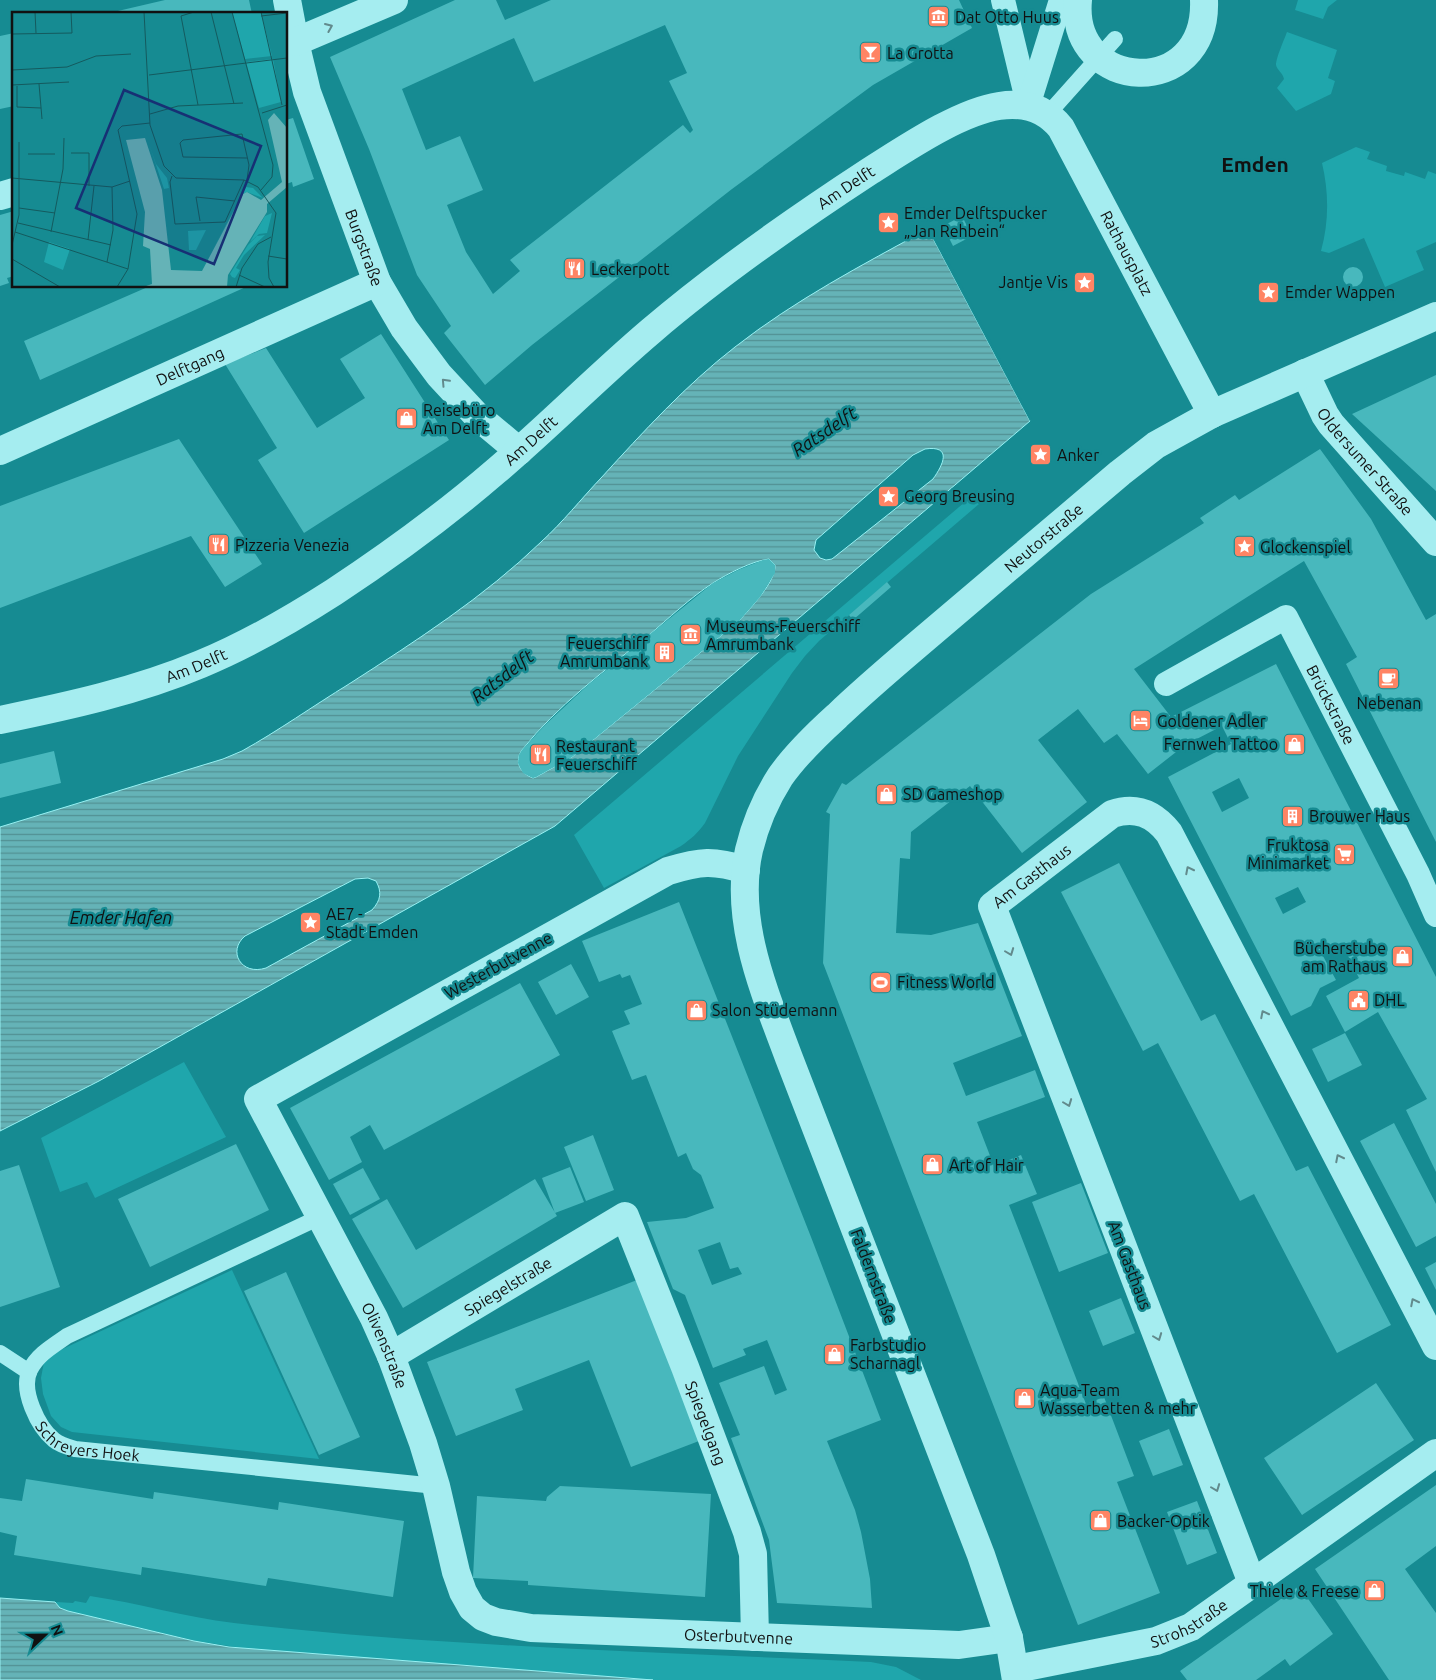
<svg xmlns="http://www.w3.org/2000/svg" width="1436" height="1680" font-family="Ubuntu,sans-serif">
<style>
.green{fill:#1fa6ac}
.water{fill:url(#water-rules);stroke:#97f1f3;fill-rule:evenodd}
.pier{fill:#168b92}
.building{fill:#48b8bd;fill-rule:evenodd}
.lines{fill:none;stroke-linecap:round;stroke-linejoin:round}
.service{stroke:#a5edf0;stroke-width:16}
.pedestrian{stroke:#a5edf0;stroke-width:24}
.minor{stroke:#a5edf0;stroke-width:28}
.tertiary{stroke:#a5edf0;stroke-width:28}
.oneway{stroke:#628a8c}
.labels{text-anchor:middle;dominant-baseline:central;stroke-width:5;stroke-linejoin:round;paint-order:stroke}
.poi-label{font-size:16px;fill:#111;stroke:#168b92;text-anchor:start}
.street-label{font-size:16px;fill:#111;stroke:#168b92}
.water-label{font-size:18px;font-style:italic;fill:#111;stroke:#168b92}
.district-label{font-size:21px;font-weight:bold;fill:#111;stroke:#168b92}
.inset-road{fill:none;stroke:#145a5e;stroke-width:1}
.view{fill:#173074;fill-opacity:0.15;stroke:#173074;stroke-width:2.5}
.inset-edge{fill:none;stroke:#111;stroke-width:2.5}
</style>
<defs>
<pattern id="water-rules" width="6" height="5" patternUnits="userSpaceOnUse" patternTransform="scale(1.25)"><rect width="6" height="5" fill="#65b3b7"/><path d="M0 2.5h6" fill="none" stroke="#529093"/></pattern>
</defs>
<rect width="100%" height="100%" fill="#168b92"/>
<!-- green -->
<path class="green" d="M1298,0h39l-9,7 -5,12 -28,-9z
M1287,32l50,18 -9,28 7,3 -4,13 -35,17 -19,-23 7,-9c-1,-6 -7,-9 -8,-14 0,-7 8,-25 11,-33z
M1356,147l14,5 -3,7 20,7 -1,5 18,5 1,-4 20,7 3,-8 8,3v68l-20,9 8,19 -39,17 -21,-49 -35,15 -8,-2c8,-29 8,-58 1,-88z
M979,490l7,8 -167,143 -14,15 -13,17 -54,83 -33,67c-7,10 -14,16 -24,23l-77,42 -30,-53z
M184,1062l42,75 -131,61 -8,-16 -27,10 -19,-54z
M232,1270l87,189 -247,-27 -11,-5 -10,-11 -8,-22 -2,-16 3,-16 10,-9z
M90,1596c48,7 95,21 144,27 211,24 425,29 637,39l25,5 25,13h-268l-404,-31 -53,-8 -128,-30 -8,-3 -4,-6 17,1 2,-2 11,2z"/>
<!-- water -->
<path class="water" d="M928,229l102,192 -475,405 -456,255 -99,50v-304l223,-68 19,-8c36,-20 71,-45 107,-67 67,-43 135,-87 192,-142 22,-20 40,-43 60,-64 42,-46 85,-93 134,-131 60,-47 127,-82 193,-118zM925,449c28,-4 18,16 8,30l-101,80 -6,1 -6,-2 -6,-8 2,-10 97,-85zM769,559l6,6c1,17 -25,43 -36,56l-167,136 -36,20 -3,1c-13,-5 -19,-16 -11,-28 35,-44 82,-79 126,-114 21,-18 42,-38 65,-53 14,-9 39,-22 56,-24zM368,878l8,3c6,11 5,19 -4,29l-106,58c-25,8 -39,-17 -21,-32l110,-57z
M0,1598l55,4 5,6 8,3 126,30 35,6 424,33h-653z"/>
<!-- pier -->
<path class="pier" d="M931,228l101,191 -2,2 -102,-192z"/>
<!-- building -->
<path class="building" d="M165,0h84l3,14h-147z
M455,0h41l9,20 46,-20h408l13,28 -99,57 -141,104 -200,156 -47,40 -41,-52 7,-7 -34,-51 -48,-126 -39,-92zM665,25l22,48 -18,8 24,49 -3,3 -7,-8 -173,135 10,11 -27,23 -27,-42 -19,-47 36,-15 -23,-54 -34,14 -24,-61 112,-51 20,44z
M14,33v73l-14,3v-73z
M293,118l21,61 -21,8 -1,-5 -6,2v-64z
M14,211v65l-7,2 2,5 -9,3v-71z
M962,216l10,20 -19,10 -10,-20z
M1343 277a10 10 0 1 1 20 0a10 10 0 1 1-20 0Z
M150,286h98l-208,94 -16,-39z
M381,334l68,106 -145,93 -46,-73 19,-12 -52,-84 41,-16 51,80 48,-30 -25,-39z
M1436,375v116l-84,-77z
M179,439l83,125 -37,23 -34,-51 -191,72v-102z
M1320,449l51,70 55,101 10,-6v228l-90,-178 11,-7 -53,-96 -170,108 37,48 105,-53 160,313v195l-30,-62 21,-11 -49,-87 -33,20 -19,-36 33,-18 -16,-32 -20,10 13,24 -16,8 -9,18 -20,10 -123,-239 63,-33 -9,-18 -37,19 -37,29 -31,-40 -13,9 -26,-34 -40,31 49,62 -65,51 -52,-67 -59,46 -1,27 -10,-1 -4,75 35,2 47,-12 44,113 -69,27 13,33 69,-26 10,27 -68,25 17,44 27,-11 16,39 -28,11 77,199 18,-7 30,79 -17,6 43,111 -82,32 -255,-662 7,-149 -4,-2 16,-29 4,2 245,-191 113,-71 -4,-5 35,-23 4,5zM1239,778l10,20 -27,14 -10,-20zM1298,887l8,15 -23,12 -8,-16z
M769,559l6,6v8l-15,24 -21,24 -167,136 -36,20 -3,1 -10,-5 -5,-10 1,-8 3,-5 24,-26 43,-40 124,-101 25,-13 25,-10z
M887,582l4,5 -38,33 -4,-5z
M54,751l7,32 -61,15v-34z
M1119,863l82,158 14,-7 81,157 12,-5 83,159 -54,28 -83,-159 -14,7 -82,-158 -15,8 -82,-159z
M679,902l132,335 70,183 -54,21 28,69 6,22 9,47 2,29 -95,-5 -8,-63 -38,-102 9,-3 -21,-52 45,-17 11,29 12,-5 -20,-50 -24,9 3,6 -33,13 -28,-73 -12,-6 -26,-67 39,-4 28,-10 -13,-33 -8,-6 -7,-16 -8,4 -32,-82 -14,5 -20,-49 18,-7 -6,-13 18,-7 -12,-29 -8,3 -2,-4 -21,8 -17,-41zM720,1242l10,27 8,-2 4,7 -30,11 -14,-35z
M571,964l18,33 -33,18 -18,-33z
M520,983l40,72 -176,95 -14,-25 -20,12 12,25 -33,18 -39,-72z
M1345,1033l17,32 -34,17 -16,-33z
M1394,1123l42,81v32l-20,11 -56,-106z
M593,1135l21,55 -28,11 -22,-54z
M236,1144l33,66 -119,57 -32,-68z
M19,1165l41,122 -60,20v-136z
M570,1167l14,35 -29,11 -13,-35z
M363,1168l17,31 -30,16 -17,-31z
M535,1179l22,37 -154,92 -51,-89 35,-20 29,51z
M1081,1183l27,70 -49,19 -27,-70z
M1436,1262v28l-11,-22z
M286,1272l74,165 -41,18 -75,-164z
M637,1280l62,161 -68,26 -42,-107 -74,29 8,21 -67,26 -29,-74z
M1121,1298l14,35 -32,13 -14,-35z
M1376,1383l38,57 -112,75 -38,-57z
M1169,1429l14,36 -30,11 -14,-35z
M26,1479l127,20 1,-7 124,18 1,-8 125,19 -11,76 -125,-19 -2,8 -124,-19 -1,8 -127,-20 3,-19 -17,-4v-34l22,3z
M1436,1485v61l-31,23 31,44v67h-47l-74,-111z
M560,1486l151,8 -6,103 -177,-12v-4l-55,-3 4,-82 69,5 1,-4z
M1197,1501l20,52 -30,12 -20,-53z
M1299,1586l34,48 -43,32 -5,-7 -29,21h-69l-7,-9z"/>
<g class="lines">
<!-- service -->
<g class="service">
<path d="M1048,114l67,-75"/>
<path id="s1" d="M320,1217l-253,119c-14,10 -29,18 -37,34 -10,20 8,57 24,70 6,5 14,7 21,9l361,37"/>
<path d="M0,1353l29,19"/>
</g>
<!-- pedestrian -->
<g class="pedestrian">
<path d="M1003,0l25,104"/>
<path d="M1028,106l33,-106"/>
<path id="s2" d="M1166,684l120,-67 132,257 18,41"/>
</g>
<!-- minor -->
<g class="minor">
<path id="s3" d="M287,0l8,42 12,50 70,190 27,46 35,47 38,41 42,35"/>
<path d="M1078,0c-9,93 130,101 126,0"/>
<path d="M295,42l99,-42"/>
<path d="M0,196l14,-4"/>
<path id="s4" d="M1305,373l20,42 6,9 105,118"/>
<path id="s5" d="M0,451l377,-169"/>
<path id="s6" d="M746,870c-33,-10 -45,-9 -78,1l-410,228 116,219 17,38 32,87 13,43 20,86 7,20 9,16 11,9 13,5 35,6 428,17 50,-7"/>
<path id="s7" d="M391,1356l234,-140 60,151 62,165 6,22 2,83"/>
<path id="s8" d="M1252,1583l-260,-677 120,-92c24,-8 42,0 57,19l267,513"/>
<path id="s9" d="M1016,1669l140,-28 35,-14 245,-174"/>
</g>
<!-- tertiary -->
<g class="tertiary">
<path id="s10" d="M0,720c68,-14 137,-29 201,-56 46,-19 91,-45 133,-72 56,-37 111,-77 162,-121 53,-45 102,-95 155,-140 68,-58 144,-111 219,-160 35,-22 89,-59 129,-65 25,-4 46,2 62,22l151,286"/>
<path id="s11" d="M1016,1680l-7,-42 -28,-83 -192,-497c-24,-65 -56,-137 -40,-208 6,-25 17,-51 31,-73 16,-23 36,-42 57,-61 25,-24 52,-47 79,-70 68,-58 136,-115 204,-173l36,-28 56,-31 224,-98"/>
</g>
</g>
<!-- one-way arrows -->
<defs><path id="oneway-chevron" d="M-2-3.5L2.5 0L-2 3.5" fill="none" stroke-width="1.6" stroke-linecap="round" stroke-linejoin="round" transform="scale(1.25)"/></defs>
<g class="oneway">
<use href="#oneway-chevron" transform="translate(329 27) rotate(-23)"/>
<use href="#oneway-chevron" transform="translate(445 382) rotate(-133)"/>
<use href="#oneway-chevron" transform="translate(1189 870) rotate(-117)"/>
<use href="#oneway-chevron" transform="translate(1010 952) rotate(69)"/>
<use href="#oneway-chevron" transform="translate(1264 1014) rotate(-117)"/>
<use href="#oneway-chevron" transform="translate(1068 1103) rotate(69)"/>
<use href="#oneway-chevron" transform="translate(1339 1158) rotate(-117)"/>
<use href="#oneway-chevron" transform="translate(1414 1302) rotate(-117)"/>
<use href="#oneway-chevron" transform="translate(1158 1337) rotate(69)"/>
<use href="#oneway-chevron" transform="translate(1216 1488) rotate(69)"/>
</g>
<!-- icons -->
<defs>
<symbol id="museum-square" viewBox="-11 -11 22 22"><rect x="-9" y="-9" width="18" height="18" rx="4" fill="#ff8464" stroke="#168b92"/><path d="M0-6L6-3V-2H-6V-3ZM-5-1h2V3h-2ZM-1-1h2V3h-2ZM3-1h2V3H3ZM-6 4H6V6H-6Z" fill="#fff"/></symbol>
<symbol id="bar-square" viewBox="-11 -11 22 22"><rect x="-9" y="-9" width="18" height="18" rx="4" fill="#ff8464" stroke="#168b92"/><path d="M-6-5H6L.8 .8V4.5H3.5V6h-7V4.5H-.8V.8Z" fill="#fff"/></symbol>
<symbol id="sight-square" viewBox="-11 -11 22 22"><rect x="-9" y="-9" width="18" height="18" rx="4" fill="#ff8464" stroke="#168b92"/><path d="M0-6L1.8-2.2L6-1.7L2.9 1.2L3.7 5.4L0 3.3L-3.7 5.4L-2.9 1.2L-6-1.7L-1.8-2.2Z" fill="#fff"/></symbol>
<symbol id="restaurant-square" viewBox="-11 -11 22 22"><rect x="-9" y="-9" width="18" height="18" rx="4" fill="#ff8464" stroke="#168b92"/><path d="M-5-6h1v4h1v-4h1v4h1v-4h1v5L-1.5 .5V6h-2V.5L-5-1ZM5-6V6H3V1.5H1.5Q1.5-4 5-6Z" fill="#fff"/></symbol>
<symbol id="shop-square" viewBox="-11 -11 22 22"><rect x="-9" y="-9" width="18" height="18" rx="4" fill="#ff8464" stroke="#168b92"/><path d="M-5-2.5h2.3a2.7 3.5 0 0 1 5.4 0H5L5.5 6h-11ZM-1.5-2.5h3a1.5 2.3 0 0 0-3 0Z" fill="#fff"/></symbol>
<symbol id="building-square" viewBox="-11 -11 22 22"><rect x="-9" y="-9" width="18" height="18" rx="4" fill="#ff8464" stroke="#168b92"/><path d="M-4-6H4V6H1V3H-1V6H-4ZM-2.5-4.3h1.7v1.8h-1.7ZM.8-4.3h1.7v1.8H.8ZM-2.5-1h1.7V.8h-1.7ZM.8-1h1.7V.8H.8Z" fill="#fff"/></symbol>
<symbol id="cafe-square" viewBox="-11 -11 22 22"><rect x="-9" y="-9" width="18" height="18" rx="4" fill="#ff8464" stroke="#168b92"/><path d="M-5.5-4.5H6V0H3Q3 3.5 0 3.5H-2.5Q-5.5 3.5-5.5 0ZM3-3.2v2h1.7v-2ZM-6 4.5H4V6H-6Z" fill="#fff"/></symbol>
<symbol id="hotel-square" viewBox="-11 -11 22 22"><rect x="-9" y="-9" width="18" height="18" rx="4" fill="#ff8464" stroke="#168b92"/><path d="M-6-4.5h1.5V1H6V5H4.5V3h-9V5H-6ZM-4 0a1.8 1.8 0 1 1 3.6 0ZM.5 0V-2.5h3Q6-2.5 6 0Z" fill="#fff"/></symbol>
<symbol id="supermarket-square" viewBox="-11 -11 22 22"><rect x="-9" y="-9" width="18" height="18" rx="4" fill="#ff8464" stroke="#168b92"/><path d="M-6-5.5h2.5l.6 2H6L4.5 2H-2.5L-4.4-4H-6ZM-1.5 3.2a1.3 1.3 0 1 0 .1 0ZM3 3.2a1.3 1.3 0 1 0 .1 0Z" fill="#fff"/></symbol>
<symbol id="stadium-square" viewBox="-11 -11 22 22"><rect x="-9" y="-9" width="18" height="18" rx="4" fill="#ff8464" stroke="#168b92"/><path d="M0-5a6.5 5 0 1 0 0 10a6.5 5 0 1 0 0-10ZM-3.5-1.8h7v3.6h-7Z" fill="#fff"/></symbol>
<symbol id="civic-square" viewBox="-11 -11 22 22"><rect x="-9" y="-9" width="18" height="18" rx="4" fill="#ff8464" stroke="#168b92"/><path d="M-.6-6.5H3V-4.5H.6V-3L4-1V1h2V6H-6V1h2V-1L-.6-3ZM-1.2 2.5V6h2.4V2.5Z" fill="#fff"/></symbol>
</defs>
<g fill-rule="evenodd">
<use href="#museum-square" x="926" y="4" width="25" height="25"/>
<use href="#bar-square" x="858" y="40" width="25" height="25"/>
<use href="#sight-square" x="876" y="210" width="25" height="25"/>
<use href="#restaurant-square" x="562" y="256" width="25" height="25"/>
<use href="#sight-square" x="1072" y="270" width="25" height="25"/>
<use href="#sight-square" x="1256" y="280" width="25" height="25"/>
<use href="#shop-square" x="394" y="406" width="25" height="25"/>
<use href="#sight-square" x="1028" y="442" width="25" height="25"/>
<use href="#sight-square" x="876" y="484" width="25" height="25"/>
<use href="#restaurant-square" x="206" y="532" width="25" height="25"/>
<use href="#sight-square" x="1232" y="534" width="25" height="25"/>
<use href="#museum-square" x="678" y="622" width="25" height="25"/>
<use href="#building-square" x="652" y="640" width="25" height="25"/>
<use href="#cafe-square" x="1376" y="666" width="25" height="25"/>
<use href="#hotel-square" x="1128" y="708" width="25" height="25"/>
<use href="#shop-square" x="1282" y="732" width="25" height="25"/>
<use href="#restaurant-square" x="528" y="742" width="25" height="25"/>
<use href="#shop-square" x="874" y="782" width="25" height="25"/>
<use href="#building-square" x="1280" y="804" width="25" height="25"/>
<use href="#supermarket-square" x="1332" y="842" width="25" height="25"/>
<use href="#sight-square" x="298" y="910" width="25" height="25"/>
<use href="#shop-square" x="1390" y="944" width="25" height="25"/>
<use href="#stadium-square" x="868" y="970" width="25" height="25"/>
<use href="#civic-square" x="1346" y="988" width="25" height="25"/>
<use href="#shop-square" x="684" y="998" width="25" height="25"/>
<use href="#shop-square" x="920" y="1152" width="25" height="25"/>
<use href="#shop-square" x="822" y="1342" width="25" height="25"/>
<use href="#shop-square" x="1012" y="1386" width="25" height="25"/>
<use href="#shop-square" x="1088" y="1508" width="25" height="25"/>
<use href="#shop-square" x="1362" y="1578" width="25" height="25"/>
</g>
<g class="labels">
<!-- poi labels -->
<g class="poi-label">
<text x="955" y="17">Dat Otto Huus</text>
<text x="887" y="53">La Grotta</text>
<text x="904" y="213">Emder Delftspucker<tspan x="904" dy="18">„Jan Rehbein“</tspan></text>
<text x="591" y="269">Leckerpott</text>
<text x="1068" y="282" text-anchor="end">Jantje Vis</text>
<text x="1285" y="292">Emder Wappen</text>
<text x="423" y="410">Reisebüro<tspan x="423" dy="18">Am Delft</tspan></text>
<text x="1057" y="455">Anker</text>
<text x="904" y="496">Georg Breusing</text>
<text x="235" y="545">Pizzeria Venezia</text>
<text x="1260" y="547">Glockenspiel</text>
<text x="706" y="626">Museums-Feuerschiff<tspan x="706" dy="18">Amrumbank</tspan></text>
<text x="648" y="643" text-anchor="end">Feuerschiff<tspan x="648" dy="18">Amrumbank</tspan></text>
<text x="1389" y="703" text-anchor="middle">Nebenan</text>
<text x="1157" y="721">Goldener Adler</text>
<text x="1278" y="744" text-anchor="end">Fernweh Tattoo</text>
<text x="556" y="746">Restaurant<tspan x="556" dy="18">Feuerschiff</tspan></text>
<text x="903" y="794">SD Gameshop</text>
<text x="1309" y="816">Brouwer Haus</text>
<text x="1329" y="845" text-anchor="end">Fruktosa<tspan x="1329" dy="18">Minimarket</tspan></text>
<text x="326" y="914">AE7 -<tspan x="326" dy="18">Stadt Emden</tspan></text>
<text x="1386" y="948" text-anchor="end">Bücherstube<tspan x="1386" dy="18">am Rathaus</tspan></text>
<text x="897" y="982">Fitness World</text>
<text x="1374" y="1000">DHL</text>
<text x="712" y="1010">Salon Stüdemann</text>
<text x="949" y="1165">Art of Hair</text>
<text x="850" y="1345">Farbstudio<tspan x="850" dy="18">Scharnagl</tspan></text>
<text x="1040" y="1390">Aqua-Team<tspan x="1040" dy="18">Wasserbetten &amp; mehr</tspan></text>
<text x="1117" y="1521">Backer-Optik</text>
<text x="1359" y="1591" text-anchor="end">Thiele &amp; Freese</text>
</g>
<!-- street labels -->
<g class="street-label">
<text stroke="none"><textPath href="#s10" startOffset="1014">Am Delft</textPath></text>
<text stroke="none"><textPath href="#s3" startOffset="260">Burgstraße</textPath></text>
<text stroke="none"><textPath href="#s10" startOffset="1399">Rathausplatz</textPath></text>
<text stroke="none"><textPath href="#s5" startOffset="208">Delftgang</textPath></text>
<text stroke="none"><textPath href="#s10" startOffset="609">Am Delft</textPath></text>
<text stroke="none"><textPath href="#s4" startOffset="108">Oldersumer Straße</textPath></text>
<text stroke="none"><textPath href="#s11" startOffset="1314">Neutorstraße</textPath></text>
<text stroke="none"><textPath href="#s10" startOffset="204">Am Delft</textPath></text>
<text stroke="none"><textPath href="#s2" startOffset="236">Brückstraße</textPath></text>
<text stroke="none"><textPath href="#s8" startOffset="775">Am Gasthaus</textPath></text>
<text transform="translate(498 965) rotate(-29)">Westerbutvenne</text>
<text transform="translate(1130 1265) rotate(69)">Am Gasthaus</text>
<text transform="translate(874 1276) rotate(69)">Faldernstraße</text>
<text stroke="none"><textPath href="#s7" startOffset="136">Spiegelstraße</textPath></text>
<text stroke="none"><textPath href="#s6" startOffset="826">Olivenstraße</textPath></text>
<text stroke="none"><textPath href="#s7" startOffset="495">Spiegelgang</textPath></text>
<text stroke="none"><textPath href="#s1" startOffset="441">Schreyers Hoek</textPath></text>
<text stroke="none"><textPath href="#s9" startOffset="180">Strohstraße</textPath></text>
<text stroke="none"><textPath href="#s6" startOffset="1375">Osterbutvenne</textPath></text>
</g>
<!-- water labels -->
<g class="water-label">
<text transform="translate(824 431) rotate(-34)">Ratsdelft</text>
<text transform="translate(502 676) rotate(-38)">Ratsdelft</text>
<text x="121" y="917">Emder Hafen</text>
</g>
<!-- district labels -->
<g class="district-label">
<text x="1255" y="164">Emden</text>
</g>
</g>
<!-- overview -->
<g transform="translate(12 12)">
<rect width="275" height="275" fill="#168b92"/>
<path d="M220,0h29l11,44 -27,3zM261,47l8,43 -22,6 -13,-46zM137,132l7,20 11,14 2,10 -5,1zM234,175l7,1 10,10 -16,-6 -4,2 -34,63zM260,201l-5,20 -8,1 -9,8 15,-26zM194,218l-10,20h-7l-1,-19zM253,223l-21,20 -8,13 4,2 -5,8 -3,-1 -2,-3 18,-29 9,-9zM37,230l21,7 -7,21 -19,-8z" fill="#1fa6ac"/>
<path d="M262,101l13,15v59l-20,17v8l-39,63 -1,12h-84l9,-3 -2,-35 -7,-3 2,-34 -19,-72 19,-2 17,52 9,80 31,1 41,-77 4,-2 14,8 21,-18 -14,-62z" fill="#65b3b7"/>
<path class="inset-road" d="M23,0l1,21M132,0l6,113 14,41 12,12 68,2 14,7 18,26 -8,49 1,16 5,9M182,0l-13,4 17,89M199,0l23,92M220,0l41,153 -1,12 -11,13M249,0l21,93M249,4l26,-3M0,22l60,-1 -1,-21M0,58l55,-3 29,-11 35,-2M137,63l138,-17M27,72l3,35M0,73l57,-3M5,74v21l24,1M250,101l25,-8M138,102l28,-8 65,-3M59,141h18v33M16,142h27M160,164l-2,6 5,42 50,-2 19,-42M0,166l100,9 18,-6M235,168l2,-15 -7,-31 -59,6 -3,3 3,14 64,1M7,196l36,5M188,209l-4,-24 39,4M6,211l93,22M3,220l113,37M39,220l12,-63 1,-31M76,228l6,-54M0,233l7,-30v-73M256,244l19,3M0,247l48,28M95,250l6,-32 -1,-43M227,263l26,12M105,275l11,-18 9,-55 -19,-84 4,-4 28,-3M224,275l6,-19 16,-24 13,-7"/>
<path class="view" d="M112,78l137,56 -47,118 -138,-56z"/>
<rect width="275" height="275" class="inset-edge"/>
</g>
<!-- north arrow -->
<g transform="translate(45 1635) rotate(68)" stroke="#168b92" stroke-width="4" paint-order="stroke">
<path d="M0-4L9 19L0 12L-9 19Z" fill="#111111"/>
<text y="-8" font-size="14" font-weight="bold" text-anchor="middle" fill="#111111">N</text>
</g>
</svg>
